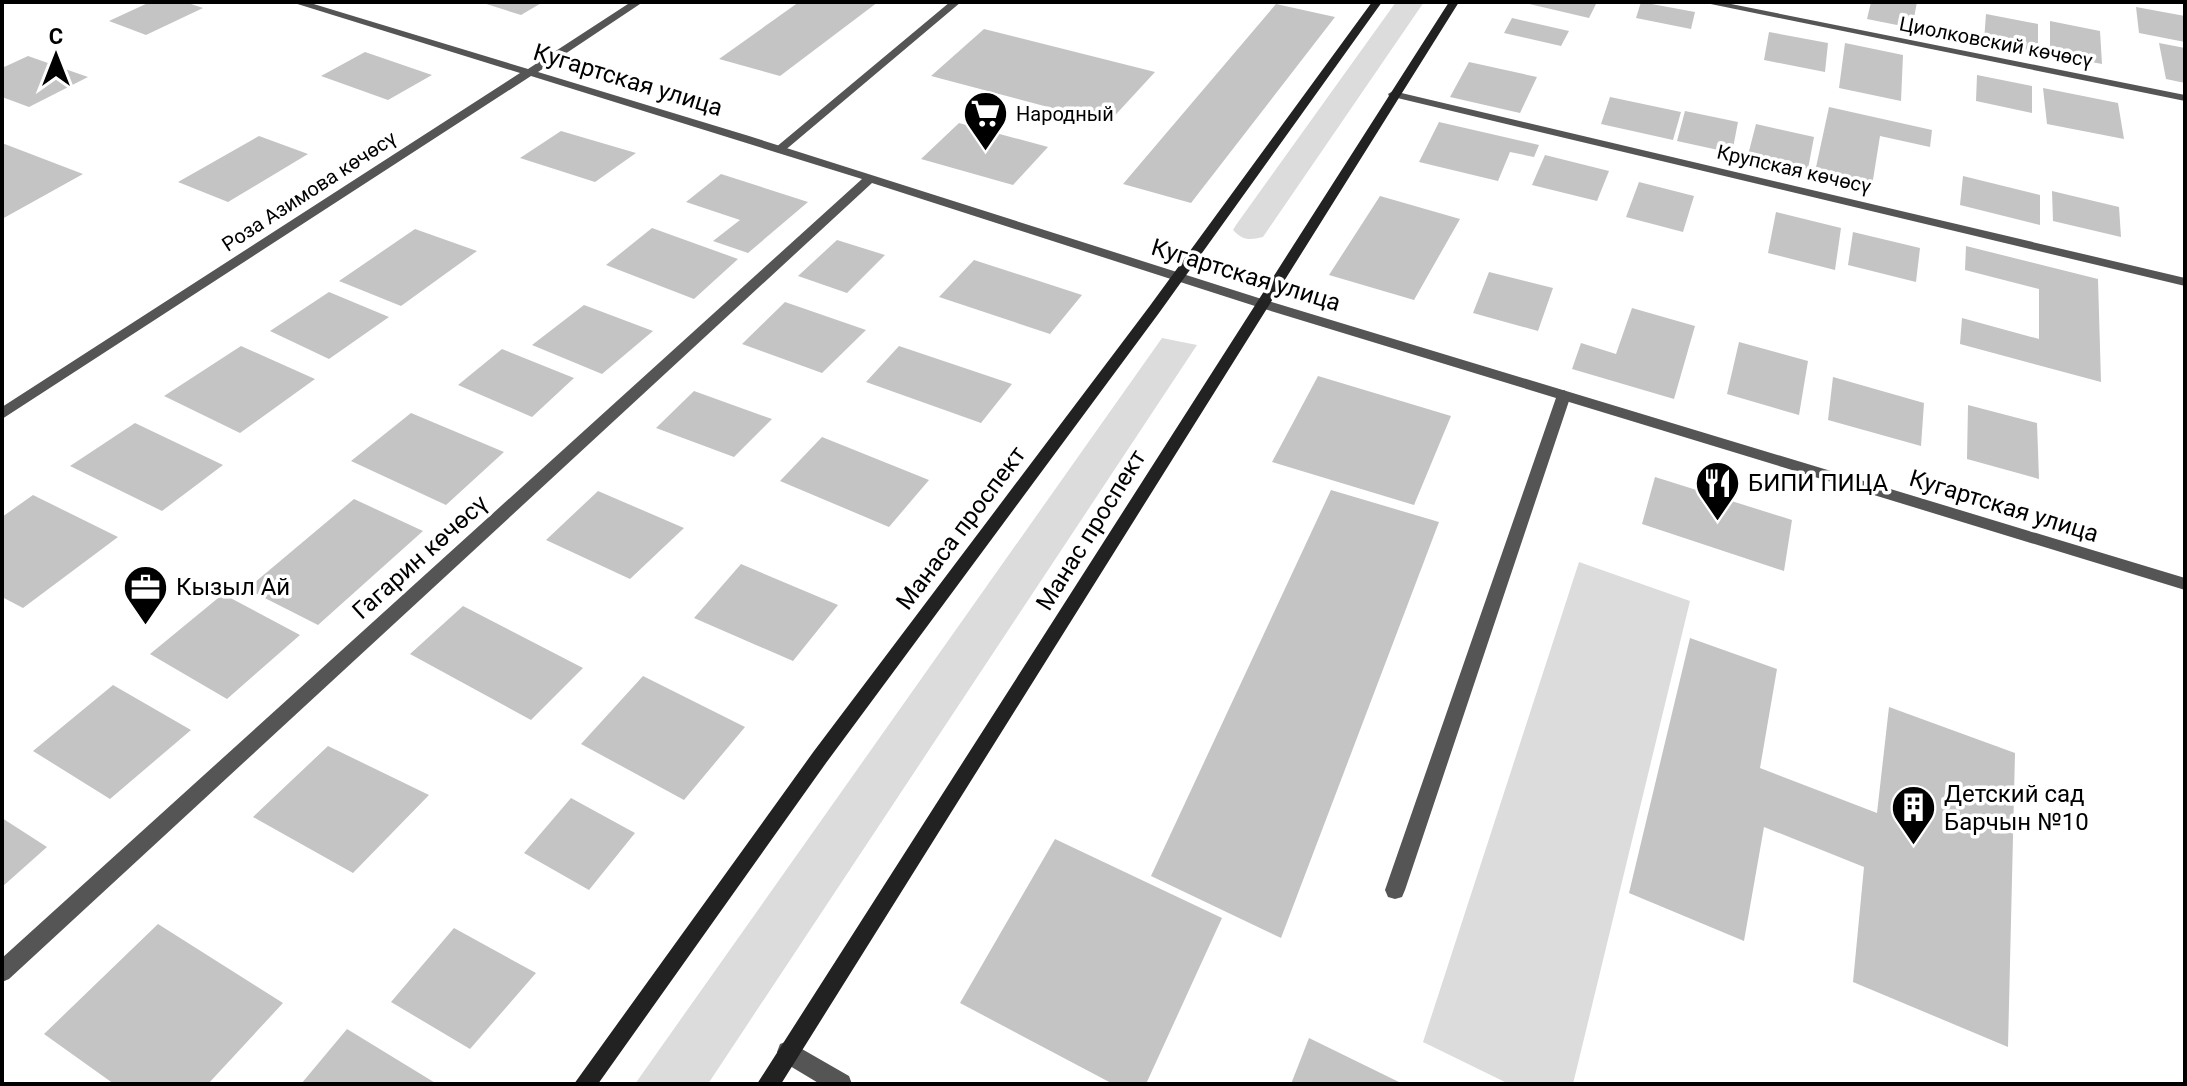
<svg xmlns="http://www.w3.org/2000/svg" width="2187" height="1086" font-family="Roboto,sans-serif">
<style>
.green{fill:#dcdcdc}
.building{fill:#c4c4c4}
.lines{fill:none;stroke-linecap:round;stroke-linejoin:round}
.service{fill:#555;fill-rule:evenodd}
.minor{fill:#555;fill-rule:evenodd}
.secondary{fill:#222;fill-rule:evenodd}
.labels{text-anchor:middle;dominant-baseline:central;stroke-width:7;stroke-linejoin:round;paint-order:stroke}
.far-street-label{font-size:20px;fill:#000;stroke:#fff}
.far-poi-label{font-size:20px;fill:#000;stroke:#fff;text-anchor:start}
.street-label{font-size:24px;fill:#000;stroke:#fff}
.poi-label{font-size:24px;fill:#000;stroke:#fff;text-anchor:start}
</style>
<rect width="100%" height="100%" fill="#fff"/>
<!-- green -->
<path class="green" d="M1396,2h28l-161,235c-13,3 -20,4 -30,-7l3,-5z
M1162,338l35,7 -489,739h-73z
M1579,562l111,39 -117,483h-64l-86,-42z"/>
<!-- building -->
<path class="building" d="M150,2h35l18,6 -57,27 -37,-14z
M480,2h63l-22,13z
M799,2h79l-98,74 -61,-17z
M1521,2h76l-8,16z
M1641,2l54,10 -4,17 -55,-11z
M1871,2h46l-5,26 -45,-9z
M1276,4l59,13 -144,186 -68,-19z
M2136,7l49,9v26l-46,-9z
M1986,14l52,10v28l-54,-11z
M1512,18l57,13 -8,15 -57,-13z
M2050,21l50,10 2,33 -52,-10z
M984,29l171,43 -47,51 -177,-47z
M1769,32l59,11 -3,29 -61,-12z
M1845,43l58,12 -2,46 -62,-13z
M2159,43l26,5v35l-19,-4z
M365,52l67,23 -44,25 -67,-24z
M28,56l60,21 -59,30 -27,-10v-29z
M1469,62l68,15 -17,36 -70,-16z
M1977,75l55,11v27l-56,-12z
M2043,88l75,15 6,36 -77,-15z
M1610,97l71,15 -8,28 -72,-16z
M1829,107l103,23 -2,17 -50,-11 -8,50 -57,-14z
M1685,111l53,11 -6,31 -55,-12z
M1439,122l100,23 -5,12 -24,-5 -12,29 -79,-19z
M959,123l89,24 -35,38 -92,-26z
M1756,124l58,13 -6,32 -60,-14z
M561,131l75,22 -41,29 -75,-24z
M259,136l49,18 -80,48 -50,-20z
M2,143l81,31 -81,45z
M1545,155l64,16 -12,30 -65,-16z
M721,174l87,28 -60,51 -35,-12 27,-21 -54,-18z
M1963,176l77,19v30l-80,-20z
M1639,182l55,14 -11,36 -57,-15z
M2052,191l67,16 2,30 -68,-16z
M1380,196l80,23 -46,81 -85,-25z
M1776,212l65,16 -6,42 -67,-17z
M652,228l86,31 -44,40 -88,-34z
M415,229l62,22 -76,55 -62,-25z
M1853,232l67,16 -4,34 -68,-17z
M837,240l48,15 -38,38 -49,-17z
M1966,246l132,33 3,103 -141,-38 2,-26 77,21v-50l-74,-19z
M974,260l108,35 -32,39 -111,-37z
M1489,272l64,16 -15,43 -65,-18z
M329,292l60,25 -60,42 -59,-28z
M785,302l81,28 -44,43 -80,-29z
M584,305l69,26 -51,43 -70,-29z
M1632,308l63,18 -21,73 -102,-30 9,-26 35,11z
M1739,342l69,19 -9,54 -72,-21z
M241,346l74,33 -75,54 -76,-37z
M899,346l113,38 -31,39 -115,-41z
M502,349l72,29 -42,39 -74,-32z
M1318,376l133,40 -37,89 -142,-43z
M1833,377l91,26 -3,43 -93,-26z
M694,391l78,28 -38,38 -78,-29z
M1968,405l69,18 2,56 -72,-20z
M411,413l93,39 -58,53 -95,-44z
M135,423l88,42 -61,46 -92,-45z
M822,437l107,43 -40,47 -109,-46z
M1655,477l137,43 -8,51 -142,-47z
M1331,490l108,32 -158,416 -130,-62z
M598,491l86,37 -54,51 -84,-39z
M33,495l85,42 -95,71 -21,-11v-80z
M354,499l69,32 -105,94 -71,-36z
M741,564l97,41 -45,56 -99,-43z
M223,594l77,41 -73,64 -77,-45z
M463,606l120,62 -52,52 -121,-66z
M1690,638l87,31 -17,99 117,45 12,-106 126,46 -7,294 -155,-65 11,-115 -100,-40 -20,114 -115,-48z
M643,676l102,51 -61,73 -103,-56z
M113,685l78,45 -81,69 -77,-48z
M328,746l101,49 -76,78 -100,-56z
M571,798l64,35 -46,57 -65,-37z
M2,818l45,29 -45,40z
M1055,839l167,79 -76,166h-33l-153,-81z
M158,924l125,79 -75,81h-94l-70,-50z
M454,928l82,45 -66,76 -79,-47z
M347,1029l90,55h-136z
M1309,1038l94,46h-112z"/>
<g class="lines">
<!-- service -->
<path class="service" d="M950,2h11l-178,150h-8v-4z
M1564,390l7,5 -166,495 -3,7 -7,2 -7,-2 -3,-7 172,-495z
M788,1041l61,35 3,8h-32l-40,-24 -3,-8 3,-8z"/>
<!-- minor -->
<path class="minor" d="M291,2h16l221,67 103,-67h12l-105,70 211,64 519,165 917,277v12l-927,-283 -386,-124 -863,796 -7,3v-24l860,-779 -331,-103 -529,343v-12l518,-334z
M1701,2h20l464,93v6z
M1393,91l792,187v8l-796,-190 -1,-2z"/>
<!-- secondary -->
<path class="secondary" d="M1372,2h10l-223,311 -333,450 -228,321h-24l240,-333 335,-444z
M1449,2h10l-678,1082h-24z"/>
</g>
<!-- icons -->
<defs>
<symbol id="supermarket-pin" viewBox="-11 -11 22 30"><path d="M0 17L-7.5 6A9.5 9.5 0 1 1 7.5 6Z" fill="#000" stroke="#fff"/><path d="M-6-5.5h2.5l.6 2H6L4.5 2H-2.5L-4.4-4H-6ZM-1.5 3.2a1.3 1.3 0 1 0 .1 0ZM3 3.2a1.3 1.3 0 1 0 .1 0Z" fill="#fff"/></symbol>
<symbol id="restaurant-pin" viewBox="-11 -11 22 30"><path d="M0 17L-7.5 6A9.5 9.5 0 1 1 7.5 6Z" fill="#000" stroke="#fff"/><path d="M-5-6h1v4h1v-4h1v4h1v-4h1v5L-1.5 .5V6h-2V.5L-5-1ZM5-6V6H3V1.5H1.5Q1.5-4 5-6Z" fill="#fff"/></symbol>
<symbol id="office-pin" viewBox="-11 -11 22 30"><path d="M0 17L-7.5 6A9.5 9.5 0 1 1 7.5 6Z" fill="#000" stroke="#fff"/><path d="M-6-3h4V-5.5h4V-3h4V5H-6ZM-1-4.5V-3h2v-1.5ZM-6 0V1H6V0Z" fill="#fff"/></symbol>
<symbol id="building-pin" viewBox="-11 -11 22 30"><path d="M0 17L-7.5 6A9.5 9.5 0 1 1 7.5 6Z" fill="#000" stroke="#fff"/><path d="M-4-6H4V6H1V3H-1V6H-4ZM-2.5-4.3h1.7v1.8h-1.7ZM.8-4.3h1.7v1.8H.8ZM-2.5-1h1.7V.8h-1.7ZM.8-1h1.7V.8H.8Z" fill="#fff"/></symbol>
</defs>
<g fill-rule="evenodd">
<use href="#supermarket-pin" x="960" y="88" width="51" height="69"/>
<use href="#restaurant-pin" x="1692" y="458" width="51" height="69"/>
<use href="#office-pin" x="120" y="562" width="51" height="69"/>
<use href="#building-pin" x="1888" y="782" width="51" height="69"/>
</g>
<g class="labels">
<!-- far-street labels -->
<g class="far-street-label">
<text transform="translate(1996 42) rotate(11)">Циолковский көчөсү</text>
<text transform="translate(1794 169) rotate(13)">Крупская көчөсү</text>
<text transform="translate(309 191) rotate(-33)">Роза Азимова көчөсү</text>
</g>
<!-- far-poi labels -->
<g class="far-poi-label">
<text x="1016" y="114">Народный</text>
</g>
<!-- street labels -->
<g class="street-label">
<text transform="translate(628 80) rotate(17)">Кугартская улица</text>
<text transform="translate(1246 275) rotate(17)">Кугартская улица</text>
<text transform="translate(2004 506) rotate(17)">Кугартская улица</text>
<text transform="translate(961 528) rotate(-53)">Манаса проспект</text>
<text transform="translate(1091 530) rotate(-58)">Манас проспект</text>
<text transform="translate(420 557) rotate(-42)">Гагарин көчөсү</text>
</g>
<!-- poi labels -->
<g class="poi-label">
<text x="1748" y="483">БИПИ ПИЦА</text>
<text x="176" y="587">Кызыл Ай</text>
<text x="1944" y="794">Детский сад<tspan x="1944" dy="28">Барчын №10</tspan></text>
</g>
</g>
<!-- border -->
<rect width="2187" height="1086" fill="none" stroke="#000000" stroke-width="8"/>
<!-- north arrow -->
<g transform="translate(56 56)" stroke="#ffffff" stroke-width="6" paint-order="stroke">
<path d="M0-6L14 30L0 20L-14 30Z" fill="#000000"/>
<text y="-12" font-size="22" font-weight="bold" text-anchor="middle" fill="#000000">С</text>
</g>
</svg>
